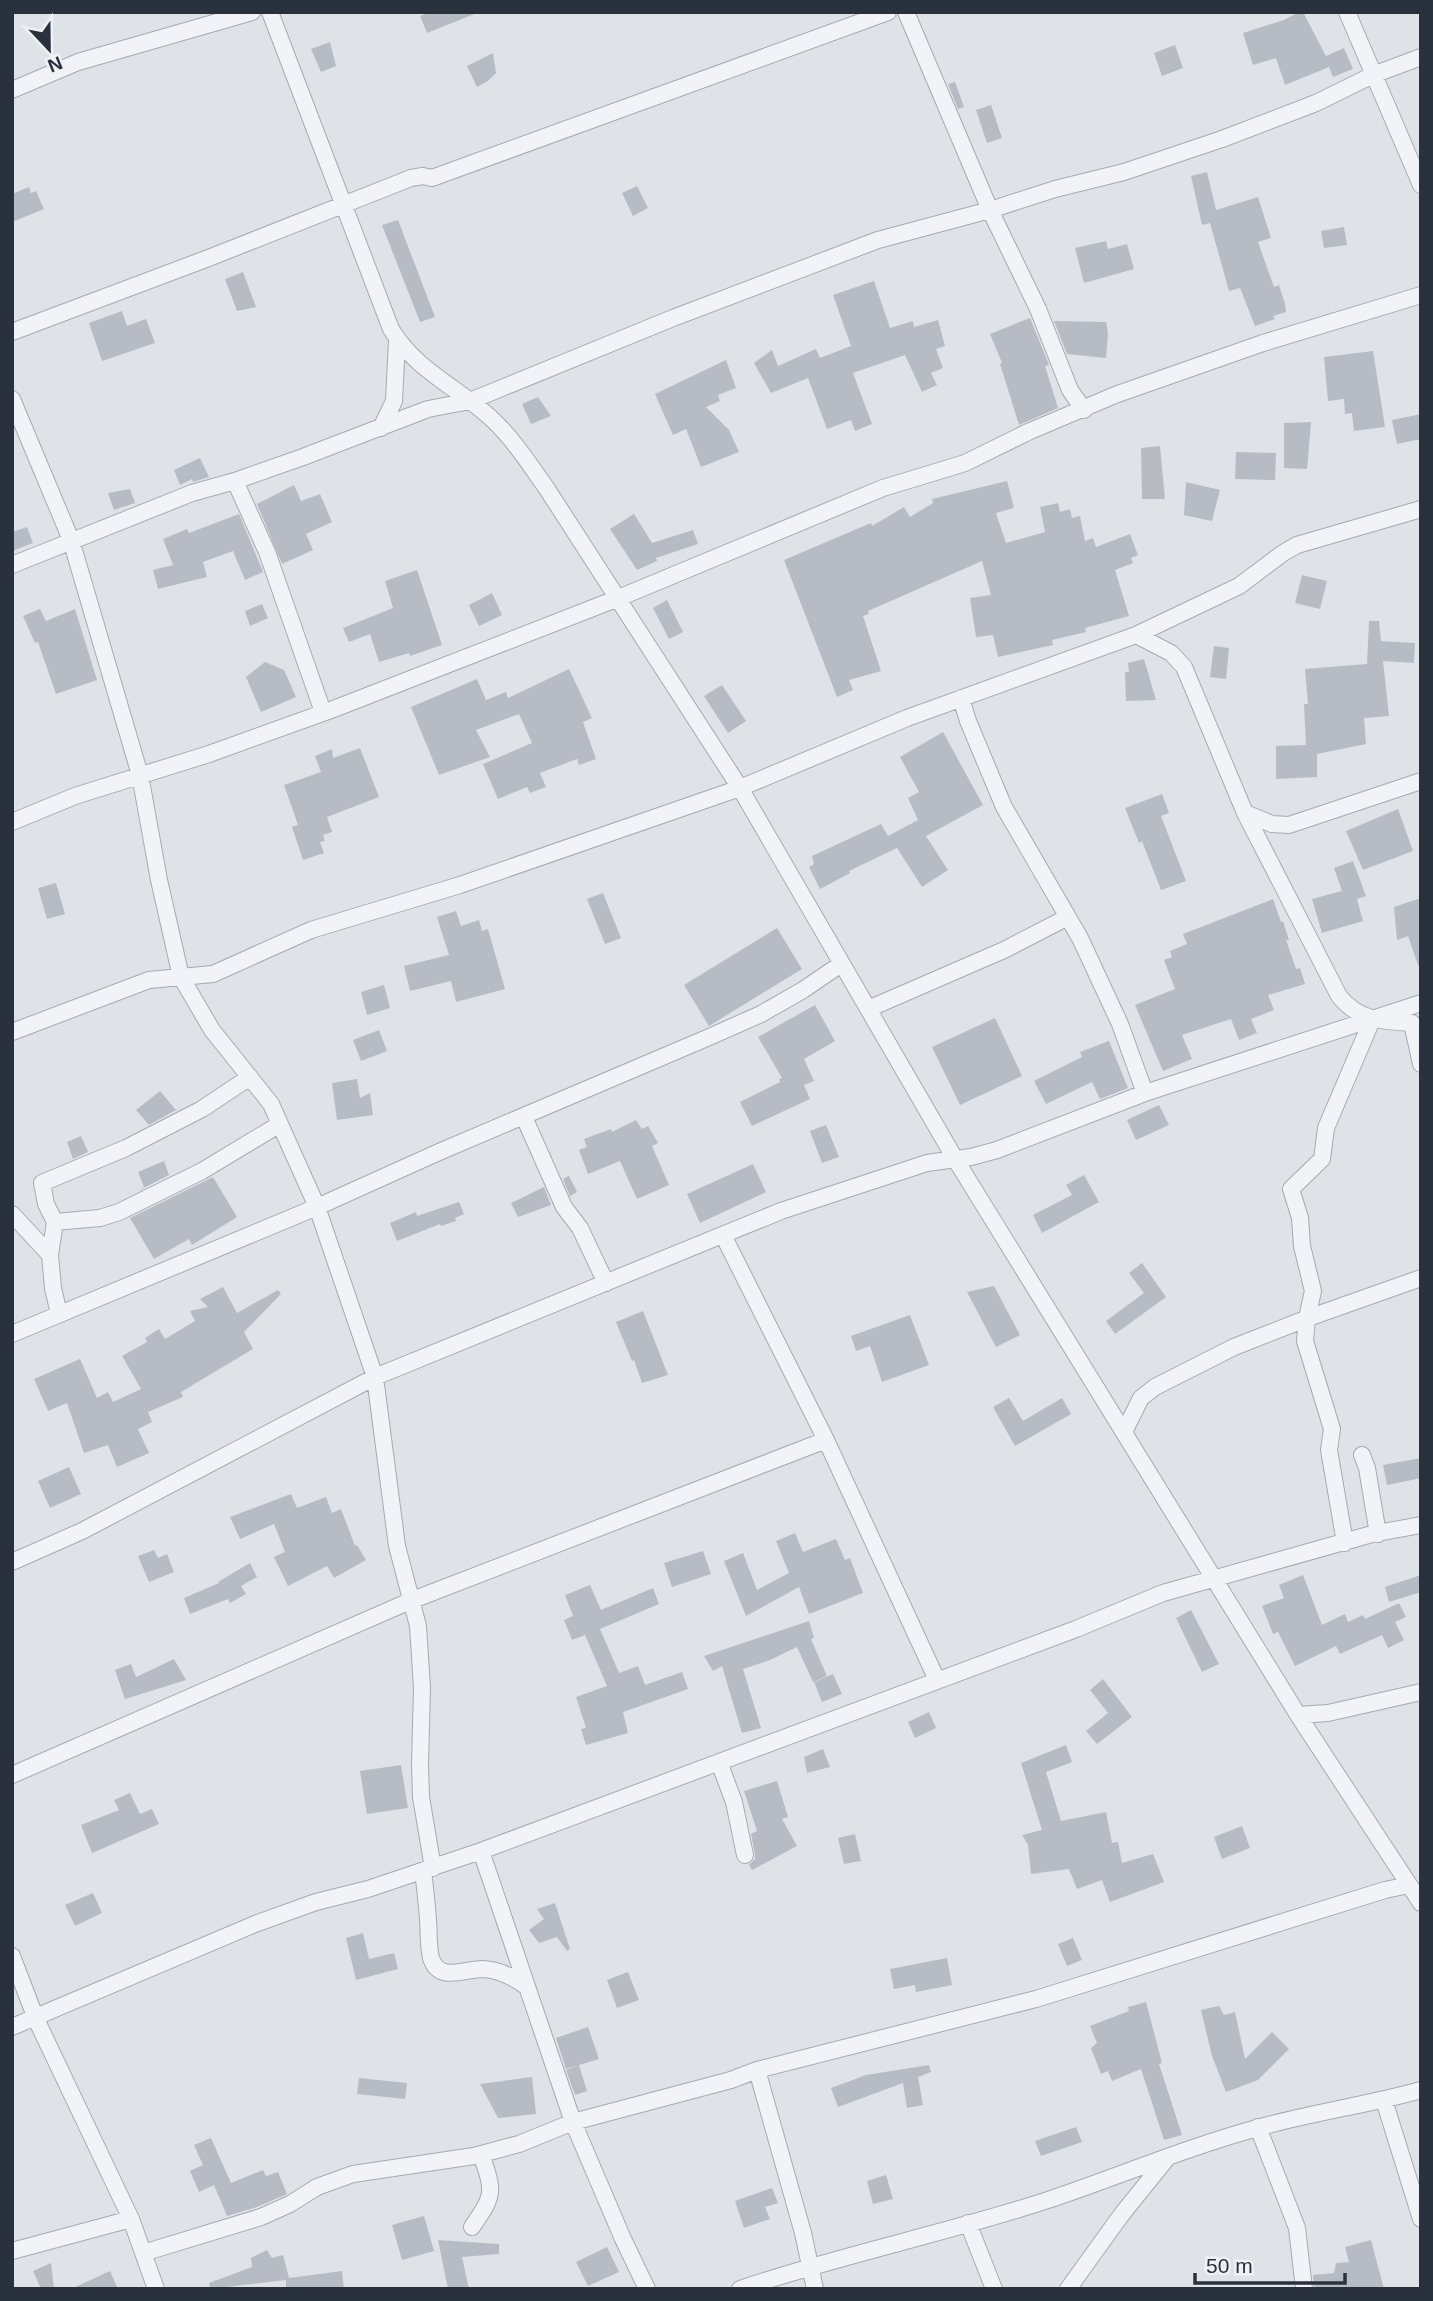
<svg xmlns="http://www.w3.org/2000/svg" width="1433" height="2301" font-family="Arial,sans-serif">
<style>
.building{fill:#b7bcc4}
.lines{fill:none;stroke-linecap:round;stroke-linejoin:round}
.minor-casing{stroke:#a5aab2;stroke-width:18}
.minor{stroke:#f2f3f6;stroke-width:16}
</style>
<rect width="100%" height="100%" fill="#dfe3e8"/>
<!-- building -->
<path class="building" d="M430,12h47v1l-50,20 -7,-17z
M1299,12h4l23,44 18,-8 9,21 -20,8 -4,-10 -44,18 -9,-27 -23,7 -10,-32 41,-13z
M330,42l6,24 -15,6 -10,-23z
M1175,45l8,23 -21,8 -8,-23z
M493,53l3,20 -8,8 -11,6 -10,-21z
M955,82l9,25 -6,2 -10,-25z
M991,105l11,33 -15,5 -11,-33z
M1207,172l9,38 42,-13 13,41 -13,4 16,45 5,-2 6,19 1,8 -13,4 2,3 -20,7 -15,-38 -11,3 -19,-68 -8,2 -11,-49z
M637,186l11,22 -15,8 -11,-23z
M29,187l2,6 5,-2 8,18 -32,13v-28z
M398,220l37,97 -15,5 -38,-97z
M1344,227l3,18 -23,3 -3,-17z
M1106,241l2,8 19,-5 7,25 -50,14 -9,-35z
M243,272l13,35 -19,4 -12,-32z
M874,281l16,47 23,-7 1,6 24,-7 7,26 -9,3 7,19 -12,5 6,12 -15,7 -17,-37 -52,18 19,51 -17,7 -4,-11 -24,9 -19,-51 -37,15 -17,-30 18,-13 6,16 38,-17 4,9 31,-12 -18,-51z
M122,311l5,15 19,-7 9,24 -53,18 -13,-38z
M1030,318l19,47 -4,1 13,42 -39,17 -19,-61 2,-1 -12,-29z
M1054,321l52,1 2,11 -2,25 -39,-4z
M1373,351l12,76 -31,4 -2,-18 -7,1 -1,-15 -16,2 -4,-44z
M726,360l10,28 -18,7 2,6 -14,6 23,23 10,22 -38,15 -15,-38 -13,6 -18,-41z
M538,397l13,19 -20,8 -9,-20z
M1421,414v25l-24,5 -5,-24z
M1311,422l-4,47 -23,-1v-45z
M1160,446l5,53h-23l-1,-51z
M1236,452l40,1 -1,27 -40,-1z
M200,458l9,19 -16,5 -1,-3 -12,6 -6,-15z
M1007,481l7,27 -18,5 10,30 39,-11 -5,-25 18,-4 2,9 10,-3 2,9 8,-2 5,25 8,-3 3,9 34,-13 8,21 -7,3 2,5 -18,7 14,46 -44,12 1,4 -34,8 1,5 -55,12 -5,-22 -17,2 -6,-39 21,-3 -9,-34 -114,50 1,3 -6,2 18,55 -32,9 4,10 -16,7 -53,-137 87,-37 1,3 32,-19 6,10 23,-14 -1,-4z
M1186,482l34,8 -8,31 -28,-6z
M294,485l7,16 19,-7 12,28 -26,12 7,16 -31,14 -25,-60z
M130,489l5,14 -21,7 -6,-17z
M239,514l24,58 -18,8 -12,-29 -30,11 4,15 -49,12 -5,-19 20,-5 -10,-26 24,-10 2,4z
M634,514l18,29 41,-13 5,14 -42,14 1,3 -20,9 -27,-41z
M27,527l6,16 -21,8v-19z
M417,570l25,75 -32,11 -1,-3 -30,9 -9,-28 -21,8 -6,-14 50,-20 -8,-27z
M1302,575l25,6 -7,28 -25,-6z
M492,593l10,22 -23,11 -10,-21z
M667,600l16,32 -14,7 -16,-31z
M262,604l6,14 -18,8 -5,-15z
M40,609l6,12 29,-12 22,71 -41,14 -18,-52 -3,1 -12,-27z
M1369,621h10l2,20 34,2 -1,20 -31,-2 6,55 -25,2 2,26 -49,10v23l-41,2v-33l30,-1 -2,-41h4l-3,-35 62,-5z
M1214,646l15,2 -3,31 -16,-2z
M1144,659l12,41 -30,1 -1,-29h4l-1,-9z
M265,662l19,8 12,27 -35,15 -15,-35z
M569,669l23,49 -9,4 13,37 -17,6 -2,-6 -37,14 6,14 -16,6 -3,-6 -29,12 -15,-35 49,-21 -13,-29 -43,16 14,27 -51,18 -28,-68 66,-28 9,21 20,-8 2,6z
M722,685l24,36 -18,12 -24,-37z
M943,732l40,73 -57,31 22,34 -26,17 -25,-39 -48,23 1,2 -30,16 -11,-22 5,-3 -2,-8 69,-32 7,12 30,-16 -10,-22 11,-6 -19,-35z
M360,748l19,49 -52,20 5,15 -9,3 2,6 -5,1 4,11 -21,7 -11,-33 6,-2 -14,-40 37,-13 -6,-16 17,-7 1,9z
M1162,794l7,19 -8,3 25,65 -25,9 -19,-49 -3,2 -14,-35z
M1398,809l15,42 -50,19 -17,-39z
M1353,861l13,35 -9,3 6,22 -41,12 -10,-34 30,-8 -8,-23z
M56,883l9,31 -18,5 -9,-31z
M603,893l18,45 -16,6 -18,-45z
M1421,898v67h-3l-10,-29 -11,4 -3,-33z
M1273,899l8,23 2,-1 6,19h-3l10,29 4,-1 5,16 -37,11 6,15 -23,9 6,14 -18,7 -8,-21 -49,16 10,24 -29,12 -28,-66 40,-16 -11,-29 8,-3 -2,-6 17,-7 -4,-10z
M456,911l5,15 18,-6 3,11 6,-2 17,60 -49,13 -5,-21 -41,10 -6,-25 45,-11 -12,-38z
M777,928l25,41 -93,57 -25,-41z
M384,985l6,23 -23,7 -6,-23z
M815,1005l20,36 -31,18 10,22 -10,4 6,14 -58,27 -12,-24 40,-20 -1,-3 3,-1 -24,-41z
M995,1018l27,58 -62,29 -28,-58z
M379,1030l8,21 -26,10 -8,-21z
M1109,1041l19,47 -28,11 -8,-17 -46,22 -12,-23 48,-24 -2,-5z
M357,1079l3,19 10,-5 3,22 -36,5 -5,-37z
M160,1091l16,19 -27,15 -13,-15z
M1159,1105l10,20 -33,15 -9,-20z
M636,1120l6,9 6,-3 10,17 -6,3 17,39 -32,14 -17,-38 -32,13 -9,-24 8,-3 -3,-8 27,-10 1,3z
M826,1125l13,32 -17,6 -12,-32z
M81,1136l7,16 -15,7 -6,-17z
M164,1161l5,14 -31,16 6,-4 -6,-15z
M753,1164l13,28 -66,31 -13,-29z
M1084,1175l15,27 -57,31 -9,-18 39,-20 -6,-10z
M569,1176l8,16 -7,4 -7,-17z
M213,1177l24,40 -45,28 -3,-6 -35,20 -24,-41z
M544,1187l7,18 -33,12 -7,-14z
M459,1202l5,12 -9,4 1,3 -15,5 -1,-2 -43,17 -7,-18 26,-11 1,4z
M1142,1263l24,34 -51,37 -9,-13 38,-28 -15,-20z
M994,1286l26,49 -24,12 -29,-55z
M223,1287l14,26 41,-23 3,4 -37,38 9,17 -72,43 2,5 -35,15 4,10 -14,7 11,24 -32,14 -9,-22 -24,8 -17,-50 -19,8 -14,-32 46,-20 17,39 11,-6 5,10 28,-13 -19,-33 25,-14 -2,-4 14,-9 6,10 30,-18 -5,-10 18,-4 -8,-8z
M643,1311l25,64 -26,8 -8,-23 -2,1 -16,-39z
M910,1315l19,50 -47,17 -12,-36 -14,5 -5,-15z
M1009,1398l14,23 39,-23 9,16 -56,32 -22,-39z
M1421,1458v20l-34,7 -4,-20z
M69,1467l12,27 -31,14 -12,-27z
M291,1494l6,14 29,-11 6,16 9,-4 14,37 2,-1 9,15 -32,18 -7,-12 -39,20 -14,-29 11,-5 -11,-28 -34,15 -10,-22z
M795,1533l8,19 33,-13 9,21 5,-2 13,35 -54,21 -10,-27 -53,29 -22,-55 19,-8 14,37 32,-17 -13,-32z
M154,1550l4,8 9,-4 7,18 -25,10 -11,-26z
M703,1551l8,23 -39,13 -8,-24z
M250,1563l7,14 -16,9 5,8 -16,9 -2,-4 -38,15 -6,-16 35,-15 -1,-1z
M1303,1575l19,50 23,-11 3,8 15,-7 2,4 34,-16 7,14 -11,5 9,18 -16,8 -6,-13 -42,19 -4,-8 -41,20 -17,-34 -5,2 -11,-28 22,-8 -5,-13z
M1421,1575v17l-32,10 -4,-15z
M590,1585l11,25 52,-22 6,16 -59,25 19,44 19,-7 7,19 37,-13 6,17 -65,23 5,21 -42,12 -5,-16 5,-1 -10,-31 31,-11 -22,-51 -13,5 -8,-20 9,-4 -8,-21z
M1191,1610l28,54 -17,8 -26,-54z
M809,1621l5,17 -3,1 16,37 -14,6 -16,-35 -27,13 -27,9 18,59 -19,5 -20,-67 -9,5 -9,-15z
M174,1659l12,21 -61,19 -10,-29 16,-6 5,13z
M833,1674l9,20 -20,8 -8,-20z
M1103,1679l29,38 -35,27 -11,-13 22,-18 -18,-23z
M929,1712l7,16 -21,10 -7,-16z
M1066,1745l6,17 -26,10 15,49 45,-9 6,31 6,-1 4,21 31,-9 11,28 -54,20 -8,-22 -25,9 -8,-20 -38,5 -3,-29 -6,-10 20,-5 -21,-67z
M823,1749l7,18 -23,6 -3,-16z
M401,1765l7,43 -41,6 -7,-43z
M777,1781l11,36 -6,2 15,27 -45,24 -3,-5 6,-6v-5l-4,-20 6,-3 -13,-40z
M130,1793l10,21 12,-5 7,15 -67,29 -11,-28 38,-15 -5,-10z
M1242,1826l8,22 -28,11 -8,-22z
M855,1834l6,27 -17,3 -6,-26z
M93,1893l9,20 -27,13 -10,-21z
M555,1903l15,46 -3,2 -10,-14 -18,6 -10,-13 15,-11 -7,-10z
M363,1933l6,26 25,-6 4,16 -42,11 -10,-42z
M1073,1938l9,22 -15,6 -9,-22z
M947,1958l5,27 -36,7 -1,-7 -21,4 -4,-20z
M628,1972l11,28 -22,8 -10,-28z
M1146,2002l16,61 -3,1 23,71 -18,5 -23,-71 -29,12 -4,-10 -7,3 -10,-26 6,-5 -7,-17 39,-15 -1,-4z
M1219,2006l5,9 11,-3 10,47 27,-27 17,17 -31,31 -32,12 -14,-36 -11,-46z
M588,2027l11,32 -33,10 -10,-31z
M579,2065l8,26 -12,4 -9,-25z
M929,2065l2,7 -13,5 5,28 -16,3 -4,-25 -65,24 -7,-19 35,-13z
M532,2077l4,37 -38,4 -18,-34z
M359,2078l48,5 -2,16 -48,-5z
M1076,2127l6,15 -41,14 -6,-15z
M211,2138l20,45 32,-13 3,6 12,-4 9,22 -30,13 -30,9 -13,-31 -15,7 -9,-21 13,-6 -9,-20z
M886,2175l7,24 -20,5 -6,-23z
M772,2188l6,15 -13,4 5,12 -26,9 -9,-27z
M424,2216l10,35 -32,9 -10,-35z
M438,2240l61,4v10l-37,3 7,32h-21z
M1371,2240l13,49h-70l-1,-14 21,-2 2,-10 13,-1 -4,-15z
M607,2247l12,25 -31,14 -12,-24z
M267,2250l5,8 11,-3 6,23 53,-7 2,18h-58v-9l-76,9 -1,-6 43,-16 -1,-9z
M51,2263l3,26h-13l-8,-18z
M110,2271l8,18h-47z"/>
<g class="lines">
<defs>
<path id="minor" d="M270,12l121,317c24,41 68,59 102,91 21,20 37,45 54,69l193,299 214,369 344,558 123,188
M906,12l84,198 48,99 32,81 14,20
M1347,12l74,173
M12,90l66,-28 174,-50
M12,332l194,-73 205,-81 12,-2 9,2 456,-166
M12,399l59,141 69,235 19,105 22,97 31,53 59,74 46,103 58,170 22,169 21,80 4,62 -2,77 1,32 12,71
M381,428l13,-27 3,-60
M235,481l32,71 56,160
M12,565l180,-72 43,-12 68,-24 125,-48 42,-8 203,-83 205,-78 112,-30 65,-21 69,-17 98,-33 94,-36 57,-28 48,-18
M1136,635l35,18 13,14 61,146 94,183c20,25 43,25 73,27l9,41
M961,698l7,23 36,86 76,131 40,86 25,69
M1245,813l27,11 17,1 132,-44
M12,822l63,-26 134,-42 122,-44 285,-111 267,-111 82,-25 63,-31 87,-37 148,-52 158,-48
M868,1009l136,-59 64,-33
M12,1032l137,-52 64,-6 98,-44 149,-45 280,-97 167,-70 229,-83 103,-49 44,-33 14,-8 124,-36
M524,1117l40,90 16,21 26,55
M12,1214l38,41
M55,1222l45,-4 19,-6 83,-41 78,-47
M723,1235l103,205 111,240
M59,1314l-6,-26 -3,-33 5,-33 -9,-18 -4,-21 84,-35 76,-39 48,-32
M12,1334l305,-127 122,-55 268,-114 54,-24 42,-24 38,-26
M1124,1432l17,-34 14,-11 79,-40 74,-29 113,-40
M1362,1455l5,13 11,66
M1345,1543l-16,-93 3,-21 -27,-88 2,-23 6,-27 -11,-45 -2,-28 -9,-29 31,-30 4,-31 46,-108
M12,1562l70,-31 293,-154 406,-166 146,-48 44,-6 26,-7 148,-57 276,-90
M1298,1715l30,-2 93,-21
M719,1762l15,40 11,53
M12,1775l398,-174 416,-161
M481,1851l92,271 50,117 24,50
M423,1871c2,16 4,33 5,49 1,12 0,25 3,38 8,25 33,11 52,11 16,1 32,9 44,18
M12,1956l24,63 95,200 25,70
M12,2027l243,-103 61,-22 52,-13 113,-38 595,-222 87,-36 209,-59 49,-9
M757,2070l46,163 12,56
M1384,2100l37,119
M1258,2127l39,101 7,61
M968,2223l26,66
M472,2227c23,-33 22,-35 9,-73
M12,2251l119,-32
M143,2253l118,-36 29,-13 27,-17 36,-13 121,-18 45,-12 54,-22 158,-42 26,-10 279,-71 349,-109 24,-5
M740,2289c100,-34 204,-55 305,-88 72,-24 142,-54 216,-74 53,-15 107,-22 160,-37
M1068,2289l54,-75 46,-57"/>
</defs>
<!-- minor casing -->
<use href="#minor" class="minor-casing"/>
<!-- minor -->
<use href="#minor" class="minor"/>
</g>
<!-- border -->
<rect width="1433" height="2301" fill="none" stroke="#29313e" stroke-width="28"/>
<!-- north arrow -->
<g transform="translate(49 49) rotate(158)" stroke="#eff1f5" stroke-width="5" paint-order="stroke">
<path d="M0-5L12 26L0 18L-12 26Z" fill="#29313e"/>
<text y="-10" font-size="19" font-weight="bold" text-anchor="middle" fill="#29313e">N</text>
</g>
<!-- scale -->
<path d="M1195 2273v10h150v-10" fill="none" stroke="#29313e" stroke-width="3.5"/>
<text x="1206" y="2273" font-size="21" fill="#29313e" stroke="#eff1f5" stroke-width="5" paint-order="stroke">50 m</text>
</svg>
